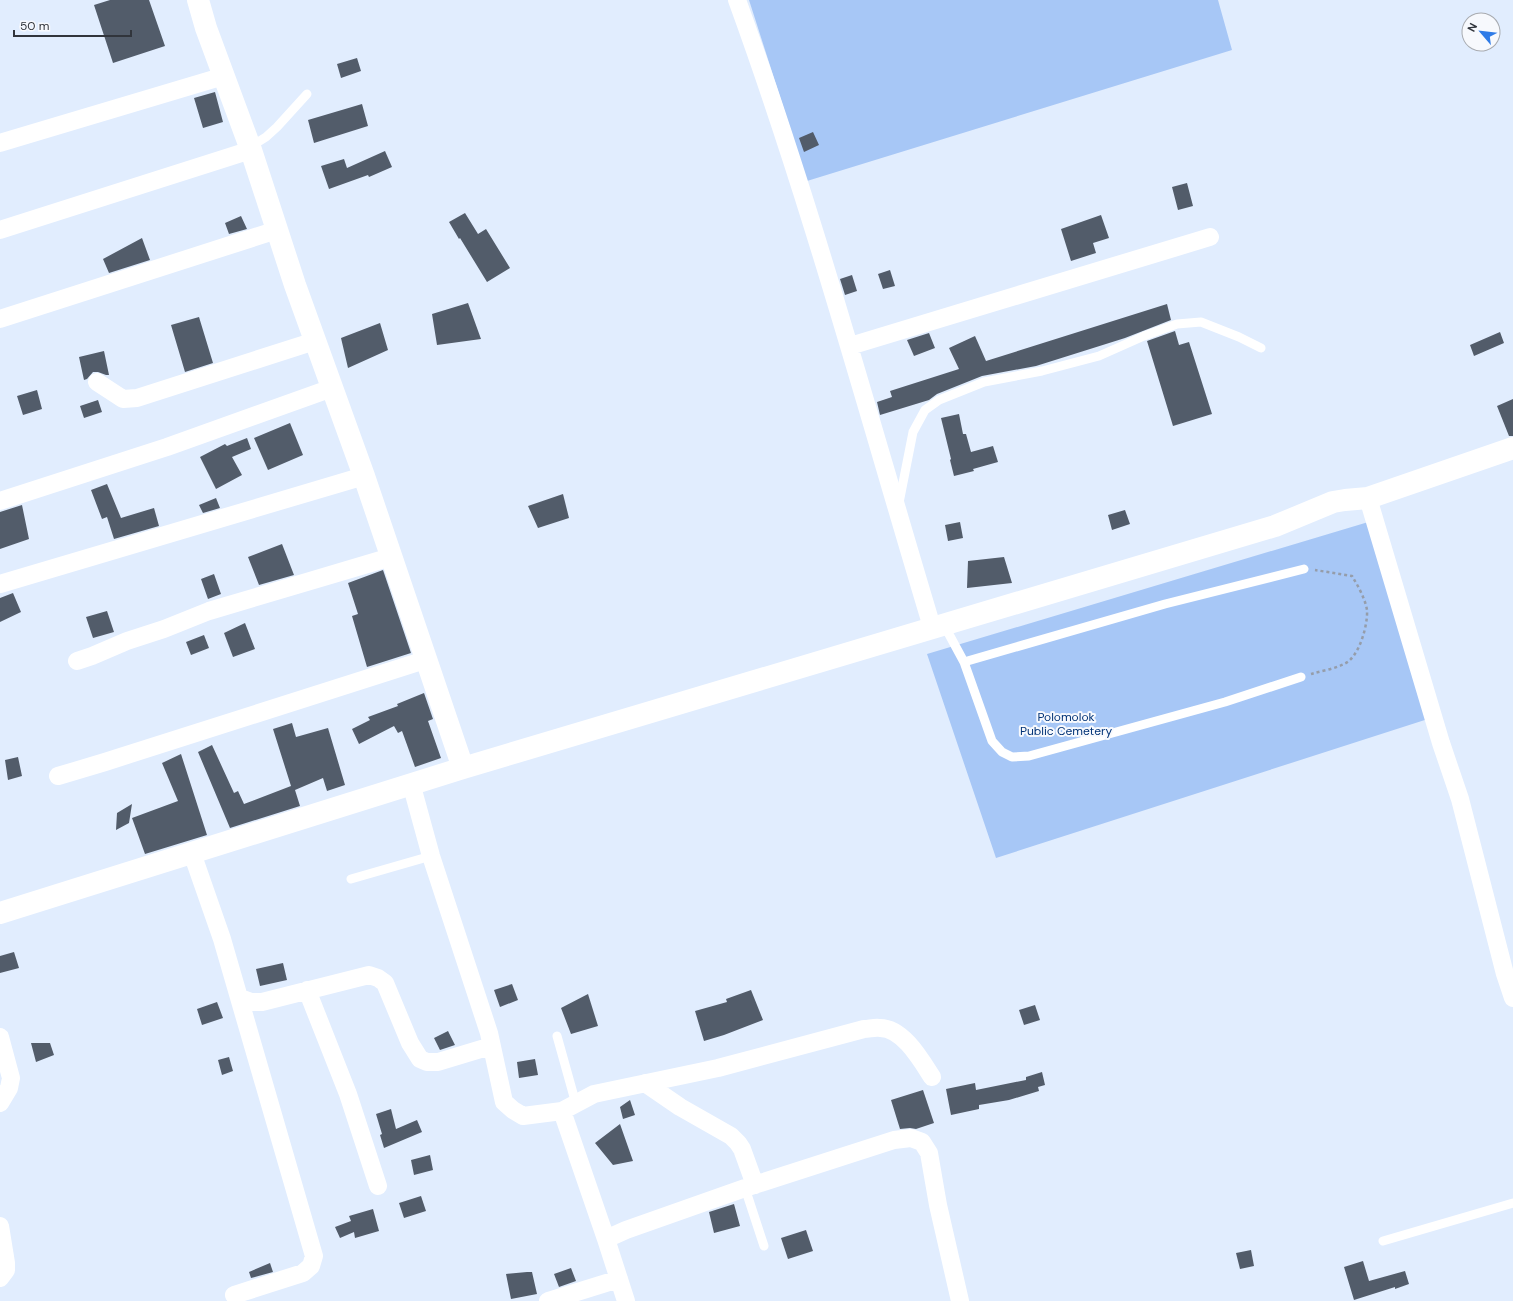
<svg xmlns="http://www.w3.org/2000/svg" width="1513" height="1301" font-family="'DM Sans',sans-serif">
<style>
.green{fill:#a7c7f6}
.building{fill:#525c6a}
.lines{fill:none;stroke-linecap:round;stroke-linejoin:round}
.path{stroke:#959daa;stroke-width:2.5;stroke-dasharray:3 3;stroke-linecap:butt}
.lane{stroke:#fff;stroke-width:9}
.street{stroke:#fff;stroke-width:18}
.secondary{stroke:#fff;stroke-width:22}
.labels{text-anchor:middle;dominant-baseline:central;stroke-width:4;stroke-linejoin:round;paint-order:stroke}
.park-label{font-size:12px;fill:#003276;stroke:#f7f9fd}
</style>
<rect width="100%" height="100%" fill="#e1edfe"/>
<!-- green -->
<path class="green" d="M749,0h469l14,50 -425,131z
M1375,520l56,198 -435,140 -69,-204z"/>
<!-- building -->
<path class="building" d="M110,0h39l16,46 -52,17 -19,-58z
M357,58l4,13 -20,7 -4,-14z
M215,92l8,30 -20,6 -9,-30z
M362,104l6,22 -54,17 -6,-23z
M813,132l6,13 -15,7 -5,-14z
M385,151l7,16 -23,10 -1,-2 -39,14 -8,-23 23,-7 3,9z
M1187,183l6,23 -15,4 -6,-23z
M465,213l13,21 8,-5 24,39 -23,14 -27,-44 -1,1 -10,-17z
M1101,215l8,23 -16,5 3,10 -25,8 -10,-32z
M241,216l6,13 -18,5 -4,-11z
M142,238l8,22 -41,13 -6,-14z
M890,270l5,16 -12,3 -5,-15z
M852,275l5,16 -12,4 -5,-16z
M468,303l13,36 -44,6 -5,-31z
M1167,304l4,16 -46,18 -89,28 -54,10 -45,18 -8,6 -49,15 -3,-13 15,-5 -2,-6 69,-22 -10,-21 26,-12 11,25z
M199,317l14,46 -28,9 -14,-47z
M380,323l8,27 -40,18 -7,-30z
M1175,331l4,14 10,-3 23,72 -39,12 -26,-85z
M1500,332l4,11 -30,13 -4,-11z
M929,333l6,15 -21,8 -7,-16z
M104,351l5,24h-3l-8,-3h-5l-6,7 -3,1 -5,-23z
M37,390l5,19 -19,6 -6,-19z
M1513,399v37h-4l-12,-30z
M98,400l4,12 -18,6 -4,-12z
M959,414l4,20h3l5,18 22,-6 5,16 -25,7 1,2 -20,5 -4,-16 1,-1 -10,-41z
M290,423l13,32 -35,15 -14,-32z
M247,438l4,11 -19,8 10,18 -26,14 -16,-32 25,-13 2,2z
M107,484l14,34 33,-10 5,18 -45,13 -7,-22 -5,2 -11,-29z
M563,494l6,24 -31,10 -10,-22z
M216,498l4,10 -17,5 -4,-8z
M22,505l7,34 -29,10v-37z
M1125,510l5,14 -18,6 -4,-15z
M960,522l3,16 -15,3 -3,-16z
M282,544l12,31 -35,10 -11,-28z
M1004,557l8,26 -45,5 1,-27z
M383,570l28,83 -44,14 -15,-51 6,-2 -10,-31z
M214,574l7,20 -13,5 -7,-20z
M13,593l8,19 -21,10v-24z
M107,611l7,21 -21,6 -7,-21z
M245,623l10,26 -22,8 -9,-24z
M204,635l5,13 -18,7 -5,-13z
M424,693l9,26 -5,2 13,37 -26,9 -13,-36 -4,2 -4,-7 -35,18 -7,-15 18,-9 -2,-3 30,-11 -1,-2z
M292,723l4,14 32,-9 17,57 -18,6 -4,-13 -28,12 5,16 -70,22 -32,-76 14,-7 22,48 4,-2 6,13 47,-18 -18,-57z
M181,754l26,81 -62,19 -13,-36 46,-17 -16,-38z
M18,757l4,19 -14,4 -3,-20z
M132,804l-3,19 -13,7 1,-17z
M14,952l5,16 -19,5v-17z
M283,963l4,17 -27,6 -4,-17z
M512,984l6,16 -18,7 -6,-17z
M751,990l12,30 -39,15 -20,6 -9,-30 32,-9 -1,-3z
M588,994l10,32 -27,8 -10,-26z
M217,1002l6,16 -21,7 -5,-16z
M1035,1005l5,15 -16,5 -5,-15z
M448,1031l7,14 -15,5 -6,-12z
M31,1043h19l4,12 -18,7z
M229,1057l4,14 -11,4 -4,-15z
M535,1059l3,16 -19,3 -2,-16z
M1042,1072l3,13 -7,2 1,4 -30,9 -30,5v4l-28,6 -5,-26 29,-6 1,7 50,-10v-3z
M923,1090l11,33 -18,6 -6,-1 -10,1 -9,-29z
M630,1100l5,15 -12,4 -3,-12z
M391,1109l5,20 21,-9 5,12 -38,16 -4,-13 2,-1 -6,-20z
M620,1124l13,37 -20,4 -18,-22z
M430,1155l3,15 -19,5 -3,-15z
M421,1196l5,15 -22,7 -5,-15z
M734,1204l6,22 -26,7 -5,-21z
M373,1209l6,22 -24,7 -1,-6 -14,6 -5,-11 16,-6 -2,-5z
M806,1230l7,21 -25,8 -7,-21z
M1251,1250l3,16 -14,3 -4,-16z
M1363,1261l6,20 36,-10 4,13 -14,5v-2l-41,13 -10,-33z
M270,1263l3,9 -22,6 -2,-6z
M571,1268l5,13 -17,6 -5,-13z
M527,1272h5l5,22 -26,5 -5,-25z"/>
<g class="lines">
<!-- path -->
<path class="path" d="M1311,674c10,-3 23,-5 33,-10 15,-6 24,-39 23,-54 -2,-12 -9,-24 -15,-34l-37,-6"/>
<!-- lane -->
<path class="lane" d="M250,147l16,-10 11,-10 30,-33
M899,503l14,-71 12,-22 14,-10 45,-18 58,-11 57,-15 45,-20 33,-12 24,-2 38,15 22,11
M944,625l20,37
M1301,677l-76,25 -196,54 -17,1 -10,-5 -10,-11 -28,-79 201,-58 139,-35
M351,879l80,-23
M557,1036l19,68
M745,1188l19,58
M1383,1241l130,-38"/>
<!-- street -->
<path class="street" d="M737,0c75,206 132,418 195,627
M0,143l224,-67
M0,230l251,-80
M0,319l277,-89
M850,346l360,-109
M97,382l26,17 14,-1 178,-57
M1368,498l73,245 19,56 45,175 8,24
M0,501l167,-54 165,-59
M0,584l364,-108
M77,661l15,-5 35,-15 37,-12 45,-18 182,-54
M58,776l47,-14 320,-102
M411,783l20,73 58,177 15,69 9,8 10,6 39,-5
M192,853l30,86 92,317 -3,10 -8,7 -69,22
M307,990l41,104 30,92
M240,998l11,4h11l107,-27 9,3 7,5 25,60 10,16 7,3h11l53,-16
M0,1037l11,41 -2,10 -9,15
M645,1083l35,24 51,29 7,7 4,6 13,36
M0,1226l6,37v7l-6,8
M606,1239l-44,-128 32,-17 124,-26 146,-39c5,0 11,-2 16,-1 23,0 41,32 52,49
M548,1301l71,-22
M626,1301l-20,-62 20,-9 119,-42 149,-48 17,-2 11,4 7,11 9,52 22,96"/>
<!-- secondary -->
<path class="secondary" d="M198,0l8,28 44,119 45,138 69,191 99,292
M0,913l463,-145 812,-242 58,-24 12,-2 23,-2 145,-50"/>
</g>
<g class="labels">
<!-- park labels -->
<g class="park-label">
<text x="1066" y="717">Polomolok<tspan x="1066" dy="14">Public Cemetery</tspan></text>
</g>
</g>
<!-- north arrow -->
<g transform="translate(1481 32) rotate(298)"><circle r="19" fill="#f7f9fd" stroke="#a8abb0"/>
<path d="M0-3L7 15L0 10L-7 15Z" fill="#2e7be7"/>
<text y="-6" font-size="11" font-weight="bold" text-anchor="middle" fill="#31353c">N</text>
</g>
<!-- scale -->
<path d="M14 30v6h117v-6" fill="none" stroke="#31353c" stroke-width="2"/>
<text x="20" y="30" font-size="12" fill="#31353c" stroke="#f7f9fd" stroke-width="3" paint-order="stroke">50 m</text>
</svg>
